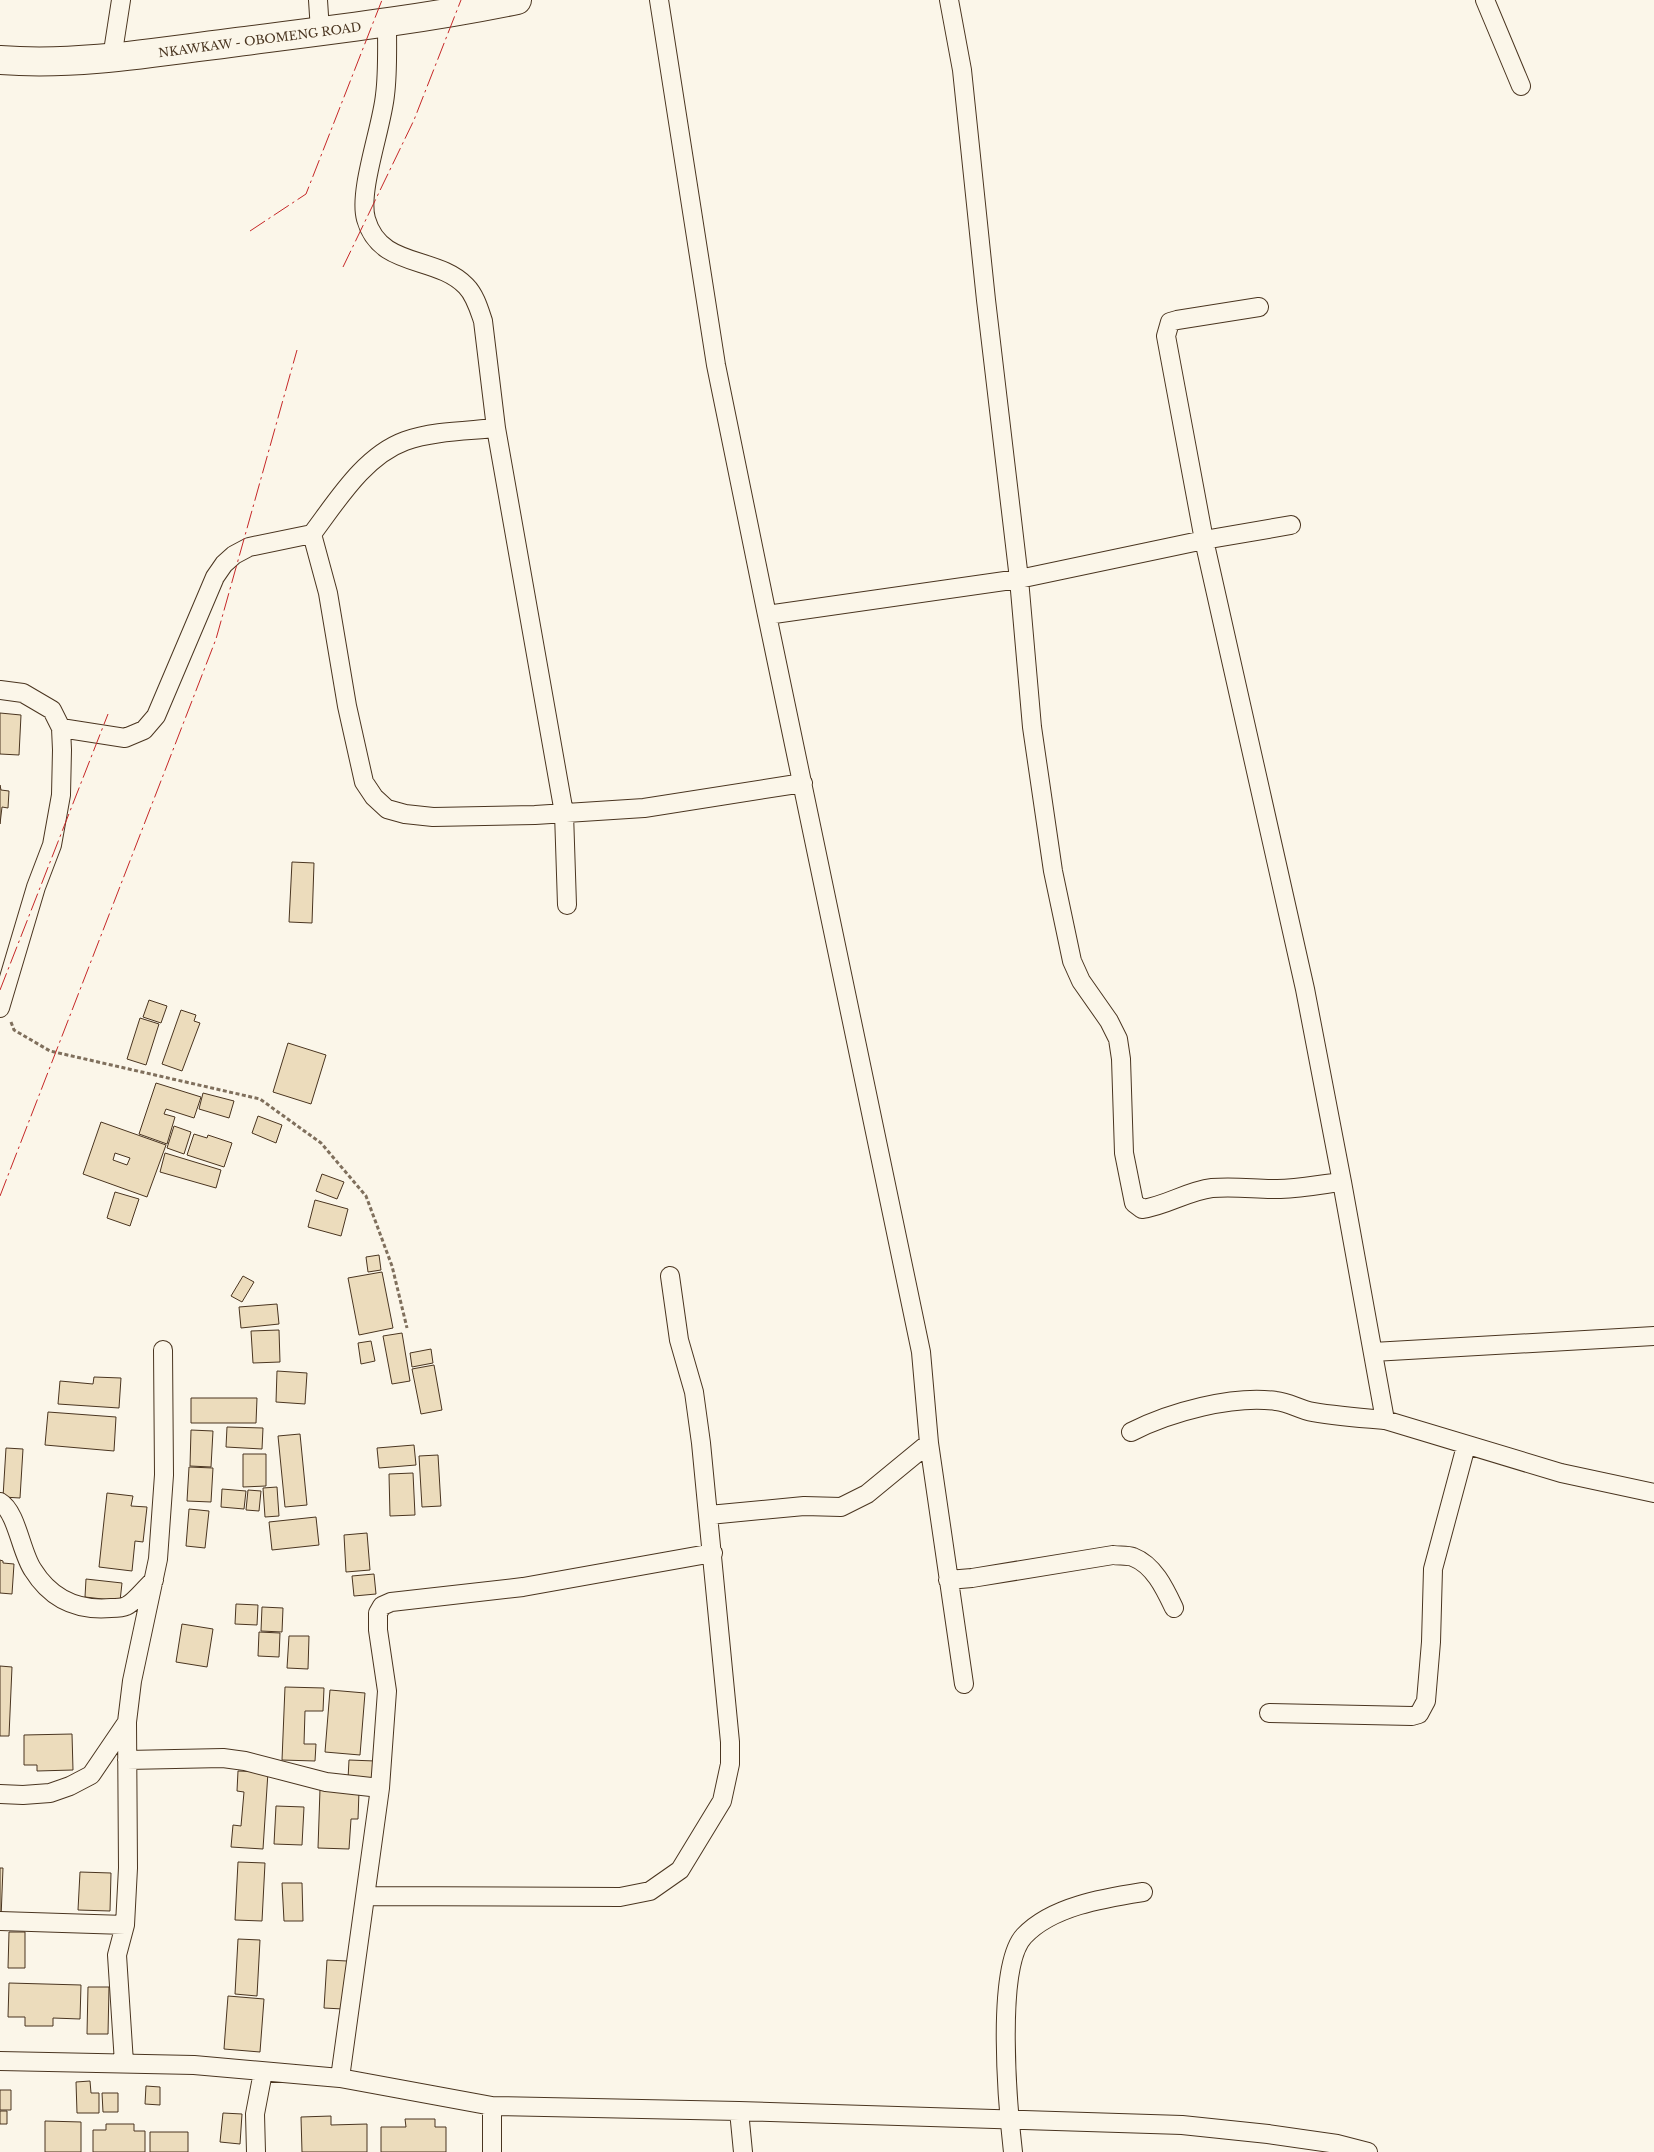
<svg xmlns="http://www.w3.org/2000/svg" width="1654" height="2152" font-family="'Libre Baskerville',serif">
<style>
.building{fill:#ecdcbc;stroke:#4a3520;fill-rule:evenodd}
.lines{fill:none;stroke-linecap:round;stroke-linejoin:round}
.minor-casing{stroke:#4a3520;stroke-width:20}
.primary-casing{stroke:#4a3520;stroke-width:30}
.path{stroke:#7f6f5c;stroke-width:3;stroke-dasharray:4 2.5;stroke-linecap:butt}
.minor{stroke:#fbf6e9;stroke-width:18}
.primary{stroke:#fbf6e9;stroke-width:28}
.power{stroke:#c62828;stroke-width:1;stroke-dasharray:18 4 2.5 4;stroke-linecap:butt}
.labels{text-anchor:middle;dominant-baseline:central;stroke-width:4;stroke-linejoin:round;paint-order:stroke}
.street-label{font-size:12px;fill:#4a3520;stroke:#fbf6e9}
</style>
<rect width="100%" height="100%" fill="#fbf6e9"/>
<!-- building -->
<path class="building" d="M0,713l21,2 -2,40 -19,-1z
M0,785l1,5 8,1 -1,17 -6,-1 -2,17z
M292,862l22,1 -2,60 -23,-1z
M149,1000l18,6 -6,17 -18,-6z
M181,1010l15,5 -2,6 6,2 -18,48 -20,-7z
M140,1018l19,6 -13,41 -19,-6z
M288,1043l38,12 -15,49 -38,-12z
M156,1083l45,14 -7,21 -28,-9 -2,5 11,3 -8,27 -28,-10z
M203,1093l31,8 -5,17 -30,-9z
M258,1116l24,9 -6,18 -24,-10z
M101,1122l65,23 -19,52 -64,-23zM115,1153l15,5 -3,7 -14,-5z
M174,1126l17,6 -7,22 -17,-6z
M194,1134l13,4 1,-3 24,8 -8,24 -37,-12z
M165,1153l56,17 -5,18 -56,-16z
M322,1174l22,8 -7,17 -21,-8z
M115,1192l24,7 -9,27 -23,-8z
M315,1200l33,9 -7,27 -33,-9z
M379,1255l2,15 -13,2 -2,-15z
M382,1272l11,56 -34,7 -11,-57z
M243,1276l11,6 -12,20 -11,-6z
M277,1304l2,20 -38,4 -2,-21z
M279,1330l1,32 -27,1 -2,-32z
M402,1333l8,48 -18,3 -9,-48z
M371,1341l4,20 -14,3 -3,-21z
M431,1349l2,14 -21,4 -2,-14z
M434,1365l8,45 -21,4 -9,-45z
M277,1371l30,2 -2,31 -29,-2z
M94,1377l27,1 -2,30 -61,-4 2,-23 33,3z
M191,1398h66l-1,25h-65z
M48,1412l68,5 -2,34 -69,-6z
M227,1427l36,1 -1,21 -36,-2z
M191,1430l22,1 -2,36 -21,-1z
M300,1434l7,71 -22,2 -7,-71z
M414,1445l2,20 -37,3 -2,-20z
M6,1448l17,1 -3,49 -17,-1z
M243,1454h23v32l-23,1z
M438,1455l3,51 -19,1 -3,-51z
M189,1467l24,1 -2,34 -24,-1z
M413,1473l2,42 -25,1 -1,-42z
M277,1487l2,29 -14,1 -2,-29z
M222,1489l24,2 -2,18 -23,-2z
M248,1490l13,1 -2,20 -13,-1z
M107,1493l26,3 -2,10 16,1 -4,35 -8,-1 -3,30 -33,-4z
M189,1509l20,2 -4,37 -19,-2z
M316,1517l3,28 -47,5 -3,-28z
M367,1533l3,37 -24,2 -2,-37z
M0,1560l3,1v2l11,1 -2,30 -12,-1z
M374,1574l2,20 -22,2 -2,-20z
M86,1579l36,4 -2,18 -35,-4z
M236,1604l22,1 -1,20 -22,-1z
M262,1607l21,1 -1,24 -21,-1z
M182,1624l31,5 -6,38 -31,-5z
M259,1632l21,1 -1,24 -21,-1z
M289,1636h20l-1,33 -21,-1z
M0,1666l12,1 -3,69h-9z
M285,1687l39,1 -1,23h-18l-1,33h12l-1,17 -33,-1z
M330,1690l35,3 -5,62 -35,-3z
M72,1734l1,36 -36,1v-6h-13v-30z
M349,1760l26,1 -1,19 -26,-1z
M238,1771l30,1 -5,77 -32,-2 2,-22 8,1 3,-34 -7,-1z
M320,1789l39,2 -1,28h-7l-2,30 -31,-1z
M276,1806l28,1 -2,38 -28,-1z
M238,1862l27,1 -3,58 -27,-1z
M0,1868h3l-2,50h-1z
M80,1872l31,1 -1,38 -32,-1z
M282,1883h20l1,38h-19z
M9,1932h16v36h-17z
M238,1939l22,1 -3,56 -22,-2z
M327,1960l20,1 -4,48 -19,-1z
M9,1983l72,2 -1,34 -27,-1v8h-28v-9h-17z
M88,1987h21l-1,47h-21z
M228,1996l36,3 -4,53 -36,-3z
M90,2081l1,12h8v20h-22l-1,-31z
M146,2086l14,1v18l-15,-1z
M0,2090h11v20h-11z
M102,2093h16v19h-15z
M0,2111h7v13h-7z
M223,2113l19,1 -2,30 -20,-2z
M331,2116v9l36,-1v28h-65l-1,-35z
M405,2119h30v8h11v25h-65v-25h25z
M45,2121l36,1v30h-36z
M106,2124h28v7h11v21h-52v-22h13z
M150,2132h38v20h-38z"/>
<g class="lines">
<defs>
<path id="minor" d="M318,0l2,31
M659,0l57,365 51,250 252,-36 185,-39 101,449 37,193 43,238 176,53 93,20
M949,0l13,70 24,230 33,279 13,148 21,144 19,90 9,20 28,40 9,18 3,20 3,94 10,50 8,6c24,-3 45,-18 70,-21 22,-2 43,1 65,1 22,0 44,-5 65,-7
M1485,0l36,86
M387,23c0,24 1,49 -2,72 -3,32 -27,96 -19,124 14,50 70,36 100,67 9,9 13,23 17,35l13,107 68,385 3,92
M112,58l9,-58
M1259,307l-82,13 -7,2 -4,14 38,204 87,-15
M312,534l16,59 19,113 17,76 10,15 13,12 18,5 28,3 102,-2 109,-7 159,-25
M767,615l154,737 8,91 35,241
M0,690l23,3 29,17 9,18 1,22 -1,45 -9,50 -16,42 -36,121
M61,728l64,10 19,-8 12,-14 59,-139 9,-13 10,-9 15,-8 63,-13c25,-33 52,-78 93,-93 28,-10 62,-10 91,-13
M1373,1352l281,-16
M1131,1432c39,-20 102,-37 145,-31 13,1 24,9 37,11 23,4 48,6 72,8
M0,1502c17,10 21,51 33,68 18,29 44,41 78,38 4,0 11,0 15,-2 8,-3 21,-20 28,-26
M709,1515l95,-9 37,1 26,-13 62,-51
M948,1580l24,-2 141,-23c6,1 14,0 20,2 21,8 32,32 41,51
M1269,1713l143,3 7,-2 7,-13 5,-59 2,-73 33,-123
M127,1760l96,-2 22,3 81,21 54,6
M0,1794l23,1 27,-2 20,-7 21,-11 36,-53
M365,1896l255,1 30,-6 30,-21 42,-69 8,-37v-22l-29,-299 -7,-51 -15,-52 -9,-64
M0,1921l125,4
M0,2061l194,4 146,13 152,28v46
M124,2063l-7,-108 8,-30 3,-57 -1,-146 5,-41 26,-122 6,-84 -1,-125
M340,2078l40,-290 7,-97 -9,-61v-17l4,-7 9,-4 132,-15 190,-34
M492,2106l247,5 443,14 86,9 69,10 31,8
M739,2111l4,41
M256,2152l-1,-38 8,-42
M1013,2152c-5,-43 -18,-185 11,-216 28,-30 81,-38 119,-44"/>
<g id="primary">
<path id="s1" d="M0,60c79,6 158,-8 237,-18 94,-12 188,-23 280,-42"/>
</g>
</defs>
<!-- minor casing -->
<use href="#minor" class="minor-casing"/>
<!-- primary casing -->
<use href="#primary" class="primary-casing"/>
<!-- path -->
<path class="path" d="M11,1022l3,8 36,21 210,48 61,44 45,53 26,70 15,62"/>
<!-- minor -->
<use href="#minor" class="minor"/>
<!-- primary -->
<use href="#primary" class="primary"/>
<!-- power -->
<path class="power" d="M250,231l56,-37 76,-194
M343,267l71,-147 47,-120
M0,990l108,-276
M0,1196l216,-557 81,-289"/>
</g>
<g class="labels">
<!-- street labels -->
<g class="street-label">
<text stroke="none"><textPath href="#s1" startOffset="261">NKAWKAW - OBOMENG ROAD</textPath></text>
</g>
</g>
</svg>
